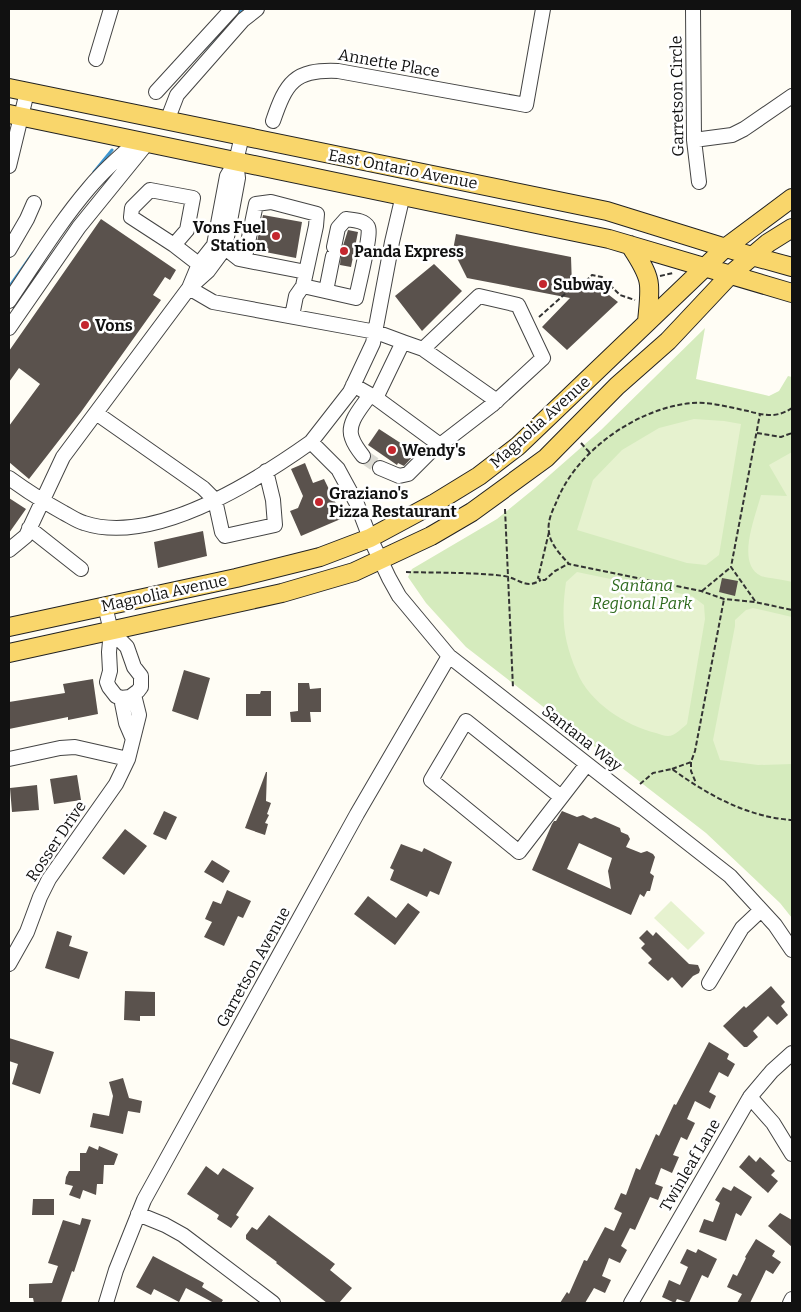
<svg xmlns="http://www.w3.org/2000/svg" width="801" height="1312" font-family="Bitter,serif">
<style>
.green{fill:#d5ebbd}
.pitch{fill:#e6f2cf}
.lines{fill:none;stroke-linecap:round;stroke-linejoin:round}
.stream{stroke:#3f96cf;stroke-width:3}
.building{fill:#5a524d;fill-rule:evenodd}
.minor-tunnel{stroke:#dbdad3;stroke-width:14;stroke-dasharray:14 7;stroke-linecap:butt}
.minor-casing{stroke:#444;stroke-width:16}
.major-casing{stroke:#222;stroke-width:20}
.path{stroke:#333;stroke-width:2;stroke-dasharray:5 2.5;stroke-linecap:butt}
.minor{stroke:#fff;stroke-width:14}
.major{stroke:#f9d66b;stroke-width:18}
.poi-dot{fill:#c4262e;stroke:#fff;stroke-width:2}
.labels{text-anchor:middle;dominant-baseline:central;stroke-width:5;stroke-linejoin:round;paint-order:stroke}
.street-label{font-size:16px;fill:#111;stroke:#fff}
.poi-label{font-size:16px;font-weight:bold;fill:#111;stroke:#fff;text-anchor:start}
.park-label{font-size:16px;font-style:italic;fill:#2f6b1f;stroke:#fff}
</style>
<rect width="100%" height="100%" fill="#fffdf5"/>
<!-- green -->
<path class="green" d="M705,328l-9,51 73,17 10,-5 9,-15 4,1v541l-12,-15 -74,-70 -240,-186 -40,-44 -18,-26 4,-8 85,-50 38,-31 66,-58z"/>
<!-- pitch -->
<path class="pitch" d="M694,419l30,2 17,3 -22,131 -13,10 -19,-2 -110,-33 16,-50 29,-30 37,-22z
M792,452v130c-7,-2 -26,-4 -31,-6 -26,-12 -5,-61 0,-81l26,1 -18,-31z
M577,572l115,24 12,9 1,14 -18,105c-5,4 -12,12 -19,12 -4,0 -8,-2 -12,-3 -30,-7 -67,-31 -79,-61 -14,-32 -16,-55 -11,-90z
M753,608l39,9v147l-34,1 -38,-5 -7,-20 22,-114v-6l11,-10z
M671,901l34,32 -17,17 -34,-32z"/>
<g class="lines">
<!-- stream -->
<path class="stream" d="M202,51l41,-42
M94,172l18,-22
M9,287l24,-34"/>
</g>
<!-- building -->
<path class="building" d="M263,215l39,7 -6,36 -41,-8z
M101,219l75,51 -6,10 -5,-3 -12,18 8,5 -80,112 -52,67 -20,-17v-36l31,-42 -21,-16 -10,14v-31z
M348,230l10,2 -7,35 -11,-2 1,-13z
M456,234l115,23 1,29 28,2 18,14 -51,48 -25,-23 28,-29 -103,-20 -14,-28z
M434,264l28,27 -40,40 -27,-35z
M379,429l37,24 -12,13 -6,-3 -1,2 -29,-20z
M305,463l8,20 11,-4 19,39 -42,18 -11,-25 8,-3 5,-12 -12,-27z
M9,498l17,11 -17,24z
M203,531l4,25 -49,12 -4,-26z
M722,578l16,3 -3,15 -16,-4z
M184,670l26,8 -12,42 -26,-9z
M93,679l5,35 -30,6v-3l-59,12v-27l56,-9 -2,-9z
M298,683h11l1,6 11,-1v24h-11l1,10h-20l-1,-10 8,-1z
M261,691h10v25h-25v-22h14z
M266,772h1l-1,29 5,2 -4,11 2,1 -4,8 3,1 -3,11 -20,-7z
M77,775l4,25 -27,4 -4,-25z
M37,785l2,25 -27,2 -2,-24z
M164,811l13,6 -11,23 -13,-6z
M562,811l15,6 6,-2 8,4 4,-2 25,11 1,4 7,3 2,4 -4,8 15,6 6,-2 6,3 2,3 -5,16 4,3 -4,15h-3l-3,6 -4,-3 -9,21 -99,-45 20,-46 2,-3h2zM579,843l33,15 -4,13 3,18 -44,-20z
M125,829l22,17 -23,29 -22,-17z
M401,844l21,8 2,-4 28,14 -13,33 -9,-4 -3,6 -37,-17 4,-10 -4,-2z
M212,860l18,11 -7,12 -19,-11z
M227,890l24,11 -8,17 -5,-2 -14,30 -20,-9 8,-15 -7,-3 8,-18 8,3z
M368,896l28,22 12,-15 12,9 -25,33 -41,-31z
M647,930l6,6 3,-4 33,32 9,1 2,5 -1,3 -6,3 -11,12 -10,-11 -4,4 -20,-18 4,-4 -11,-11 4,-4 -6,-6z
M57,931l15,5 -3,10 19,6 -9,27 -34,-11z
M771,986l14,16 -4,4 7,9 -11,10 -9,-9 -15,15 5,6 -11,10h-3l-21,-21 21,-20 2,2z
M125,991l30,1v24h-15v5l-16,-1z
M9,1038l45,14 -14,42 -28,-10 6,-20 -9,-3z
M709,1042l20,12 -2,5 8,5 -7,13 -9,-5 -10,20 7,4 -6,13 -15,-8 -8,18 8,4 -8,17 -6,-3 -8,18 6,2 -7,16 -11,-5 -6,16 8,3 -5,13 -8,-3 -15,33 -5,-2 -9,18 6,4 -7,13 -11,-5 -7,18 9,4 -6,13 -11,-5 -9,15h-25l7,-11 2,2 15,-34 3,1 18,-34 9,4 8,-18 -8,-4 7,-16 5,2 10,-27 4,2 16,-36 3,2 15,-32 2,1z
M123,1078l6,20 13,3 -2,12 -12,-2 -5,23 -33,-7 3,-14 16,3 4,-20 -4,-14z
M89,1146l9,4 1,-4 19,8 -4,11h-10l-1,19h-6l-1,11 -13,-5 -3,9 -11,-4 4,-9 -8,-2 1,-7 3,-6h11v-18h6z
M749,1155l7,7 4,-5 15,14 -4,4 7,6 -10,12 -29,-26z
M206,1166l12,9 5,-7 31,20 -18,27 3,2 -8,11 -14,-9 2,-4 -32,-21z
M734,1186l18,11 -11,19 -5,-3 -10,28 -27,-9 5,-13 9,3 7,-19 -5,-3 8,-13 8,4z
M33,1199h21v16h-22z
M780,1213l12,7v27l-24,-21z
M269,1215l66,49 -5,6 22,18 -13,15h-12l-51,-40 1,-1 -31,-23v-4l6,-8 5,3z
M82,1218l9,2 -17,52 -2,-1 -11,32h-27l-1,-5h-4v-14l23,-1 6,-17 -10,-3 15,-43 17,5z
M756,1239l19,12 -3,5 9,6 -8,12 -7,-4 -16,33h-13l5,-9 -15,-7 6,-13 4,2 9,-18 -1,-1z
M687,1249l9,4 2,-4 19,10 -9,19 -6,-3 -13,28 -12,-4 -2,4 -13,-6 7,-17 11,5 8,-18 -8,-4z
M153,1256l51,27 -2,4 21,13 -2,3h-7l-28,-15 -7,14 -25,-13 -3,6 -15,-8z"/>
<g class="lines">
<!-- minor-tunnel -->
<path class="minor-tunnel" d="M363,456l17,12"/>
<defs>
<path id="minor" d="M693,9l1,131 5,42
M96,59l15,-50
M156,92l76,-83
M167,121l10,-26 66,-75 14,-11
M273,121c13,-38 21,-52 65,-50l188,34 17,-96
M694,140l38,-5 12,-6 48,-33
M236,161l2,17 -13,70 -17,23 -19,17 10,-24 15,-19 13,-69z
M236,161l6,-25
M9,166l18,-74
M403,195l-11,47 -19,101 -23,49 -39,50 27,27 19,35 13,34 19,40 10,18 50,60 281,220 45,49 17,25
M174,245l13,-15 6,-32 -43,-8 -18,18 -1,9 43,28 31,24
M216,246l9,2 14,11 7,-7 10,-48 15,-2 46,12 -1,12 -13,60 -7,10 -4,20
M9,250l18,-31 7,-16
M239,259l67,13
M303,286l53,12c2,-10 16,-66 12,-71 -4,-7 -15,-7 -22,-8l-8,9 -4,19
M326,291l7,-35
M9,301c26,-38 50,-78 80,-113 15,-18 32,-33 50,-48
M9,328l70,-101 69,-85
M423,349l74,52
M376,398l64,47 52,-40 51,-47 -25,-53 -39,-9 -56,53 -20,-7
M96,413l107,75 12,12 7,32 3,4 50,-11 -2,-25 -7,-29
M363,456c-4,-5 -9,-12 -11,-18 -6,-15 10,-31 18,-43
M380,468l19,8 9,-2 30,-30
M9,478c18,13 35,24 55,35 6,3 13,8 20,10 70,23 172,-42 227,-81
M29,528l52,41
M9,550l17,-14 37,-79 126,-169 24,14 163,30 27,10 -27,56 -23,-13
M105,606l6,25 -2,21 1,19 -3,11 2,5 7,9 5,2 9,-1 8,-6 3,-4v-11l-7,-9 -7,-20 -16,-16
M121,698l5,25 6,14
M9,759l51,-11 15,-1 53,12
M561,797l-95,-76 -35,59 88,72 68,-88
M9,964l18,-32 13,-35 9,-18 67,-95 12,-25 11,-44 -5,-20
M709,983l33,-55 19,-18
M750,1097l23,26 19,31
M138,1214l27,11 18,10 90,68
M106,1303l10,-33 28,-70 213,-386 92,-158
M631,1303l119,-206 22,-26 20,-18
M790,1303l2,-4"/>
<path id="major" d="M9,88l598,123 145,45 40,11
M9,114l600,125 183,54
M630,245c7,12 18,26 19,40 1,12 -1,25 -2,37
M9,627l227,-49 84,-21 50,-19 65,-35 44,-27 39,-30 207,-198 67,-50
M9,653l273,-60 72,-21 77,-36 41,-24 74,-54 71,-72 51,-45 62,-66 38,-32 24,-15"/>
</defs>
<!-- minor casing -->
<use href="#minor" class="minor-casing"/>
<!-- major casing -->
<use href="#major" class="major-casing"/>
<!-- path -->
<path class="path" d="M660,276l13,-3
M539,317l36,-32 8,-1 9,-9 10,2 18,18 15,5
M792,408c-6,4 -13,7 -21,7 -8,0 -16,-2 -23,-4 -20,-4 -43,-11 -64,-7 -52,8 -109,49 -128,99 -4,8 -9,20 -7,29 1,12 12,23 20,32l132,27 23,8 31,3 37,8
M757,433l24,4 11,-4
M581,443l9,10
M505,509l8,179
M549,532l-11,46 3,2h4l10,-9 13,-7
M406,572c33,1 66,0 98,4 15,2 21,14 37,4
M702,591l29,-24
M755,601l-24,-34 29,-153
M691,762v9l5,12
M672,769l19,-7 4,-11 29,-152
M640,784l13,-11 19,-4c36,26 75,48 120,51"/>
<!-- minor -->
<use href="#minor" class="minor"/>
<!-- major -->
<use href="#major" class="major"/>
</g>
<!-- markers -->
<g class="poi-dot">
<circle cx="276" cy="236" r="5"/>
<circle cx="344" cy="251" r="5"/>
<circle cx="543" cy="284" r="5"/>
<circle cx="85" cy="325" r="5"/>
<circle cx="392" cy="450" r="5"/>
<circle cx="319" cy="502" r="5"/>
</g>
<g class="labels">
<!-- street labels -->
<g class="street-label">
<text transform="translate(389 63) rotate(10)">Annette Place</text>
<text transform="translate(677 96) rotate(-91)">Garretson Circle</text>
<text transform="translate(403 169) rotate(11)">East Ontario Avenue</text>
<text transform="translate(540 422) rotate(-42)">Magnolia Avenue</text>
<text transform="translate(164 593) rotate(-12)">Magnolia Avenue</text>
<text transform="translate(582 738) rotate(38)">Santana Way</text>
<text transform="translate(56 841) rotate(-56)">Rosser Drive</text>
<text transform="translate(253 967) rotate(-61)">Garretson Avenue</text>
<text transform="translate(690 1165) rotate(-60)">Twinleaf Lane</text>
</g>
<!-- poi labels -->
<g class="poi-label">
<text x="266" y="227" text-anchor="end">Vons Fuel<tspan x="266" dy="18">Station</tspan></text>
<text x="354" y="251">Panda Express</text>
<text x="553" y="284">Subway</text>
<text x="95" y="325">Vons</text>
<text x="402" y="450">Wendy's</text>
<text x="329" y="493">Graziano's<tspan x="329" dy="18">Pizza Restaurant</tspan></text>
</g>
<!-- park labels -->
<g class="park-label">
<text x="642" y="585">Santana<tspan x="642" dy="18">Regional Park</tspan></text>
</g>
</g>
<!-- border -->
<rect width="801" height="1312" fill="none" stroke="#111111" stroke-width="20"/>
</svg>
